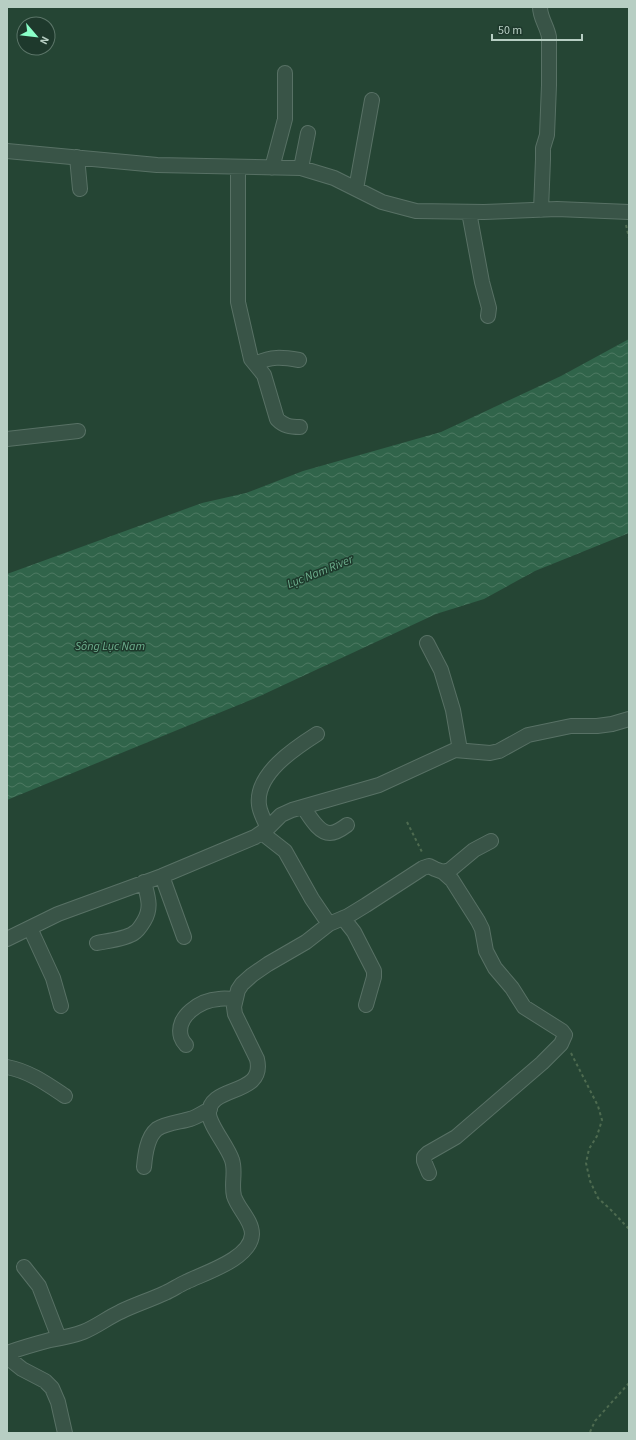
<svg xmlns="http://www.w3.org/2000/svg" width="636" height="1440" font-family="'Source Sans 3',sans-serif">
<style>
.water{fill:url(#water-waves)}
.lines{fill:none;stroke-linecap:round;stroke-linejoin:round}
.minor-casing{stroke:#587165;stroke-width:16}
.path{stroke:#4e6b50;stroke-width:2;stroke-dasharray:3 3;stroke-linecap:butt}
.minor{stroke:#395447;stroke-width:14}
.labels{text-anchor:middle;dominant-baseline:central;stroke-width:3;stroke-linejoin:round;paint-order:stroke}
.water-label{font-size:12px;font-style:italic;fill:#6daf8d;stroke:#1e392c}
</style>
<defs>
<pattern id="water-waves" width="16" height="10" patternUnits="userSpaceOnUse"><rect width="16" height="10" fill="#30644a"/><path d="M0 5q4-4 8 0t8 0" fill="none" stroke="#4c7962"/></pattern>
</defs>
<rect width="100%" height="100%" fill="#254534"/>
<!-- water -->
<path class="water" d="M629,339v194l-94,38 -51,28 -48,15 -176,82 -253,104v-226l195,-71 44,-10 57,-22 138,-39 120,-56z"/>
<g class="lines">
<defs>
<path id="minor" d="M540,7c0,11 7,19 9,30v48l-2,50 -4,13v11l-2,51
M7,151l150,14 144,3 33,10 48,24 34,9 68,1 73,-3 72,3
M77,157l3,32
M238,167v135l13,57 13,16 13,44c7,7 13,8 23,8
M272,168l13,-49v-46
M301,168l7,-35
M356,189l16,-89
M469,212l13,70 7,26 -1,8
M255,364c16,-8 27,-7 44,-4
M7,439l71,-8
M427,643l14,27 12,40 7,40
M303,807c6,8 15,26 27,26 5,0 13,-5 17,-8
M268,828c-4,-8 -8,-15 -9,-23 -4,-31 36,-57 58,-71
M262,833l23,18 27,48 17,25
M443,872l7,-2 24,-20 17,-9
M162,876l22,61
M343,918l11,14 20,39v6l-8,28
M30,928l23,50 8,28
M7,939l51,-25 104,-38 93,-39 13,-9 13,-13 11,-5 87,-25 76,-35 35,3 9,-2 29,-16 43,-9h26l15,-2 17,-5
M97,943c10,-2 29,-4 37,-10 4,-2 7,-7 10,-12 8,-13 4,-24 0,-39
M186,1045c-2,-2 -4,-5 -5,-8 -6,-21 20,-37 38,-38 5,-1 11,0 16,0
M7,1067c22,4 40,17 58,29
M144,1167c1,-12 3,-30 13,-38 9,-6 23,-7 33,-10 7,-2 14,-7 20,-10
M24,1267l15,19 20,52
M7,1353c14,-5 28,-9 43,-13 11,-2 23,-4 33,-8 13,-5 24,-14 37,-20 14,-7 30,-12 45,-19 7,-3 14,-8 21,-11 18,-9 65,-23 66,-48 0,-14 -14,-25 -18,-38 -3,-12 2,-25 -2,-36 -4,-13 -22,-34 -23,-46 -1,-30 57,-17 48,-55l-22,-45 -1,-7 4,-17 4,-6 10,-9 16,-11 38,-22 23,-18 19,-8 18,-11 57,-37 6,-2 6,3 8,3 9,8 26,41 4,8 4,22 9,17 17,20 12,19 38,24 3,4 -4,9 -19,19 -86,74 -28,16 -4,4v4l5,12
M7,1357l15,12 23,12 7,7 6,14 7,31"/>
</defs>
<!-- minor casing -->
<use href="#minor" class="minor-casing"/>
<!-- path -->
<path class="path" d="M626,225l3,13
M407,822l16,32
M571,1053l27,53 4,14 -5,16 -8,13 -3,14 4,18 8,17 13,12 18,19
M590,1432l5,-11 34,-38"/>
<!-- minor -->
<use href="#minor" class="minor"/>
</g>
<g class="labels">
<!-- water labels -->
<g class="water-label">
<text transform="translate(320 572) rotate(-22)">Lục Nam River</text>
<text x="110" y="646">Sông Lục Nam</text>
</g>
</g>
<!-- border -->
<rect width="636" height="1440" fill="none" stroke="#b7cec3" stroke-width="16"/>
<!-- north arrow -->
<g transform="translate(36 36) rotate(118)"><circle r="19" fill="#1e392c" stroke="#5b7568"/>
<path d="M0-3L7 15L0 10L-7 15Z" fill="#8affc8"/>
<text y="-6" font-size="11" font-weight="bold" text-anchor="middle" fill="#b7cec3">N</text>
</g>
<!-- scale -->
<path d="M492 34v6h90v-6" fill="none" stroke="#b7cec3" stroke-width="2"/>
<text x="498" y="34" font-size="12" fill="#b7cec3" stroke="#1e392c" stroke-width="3" paint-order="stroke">50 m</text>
</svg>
